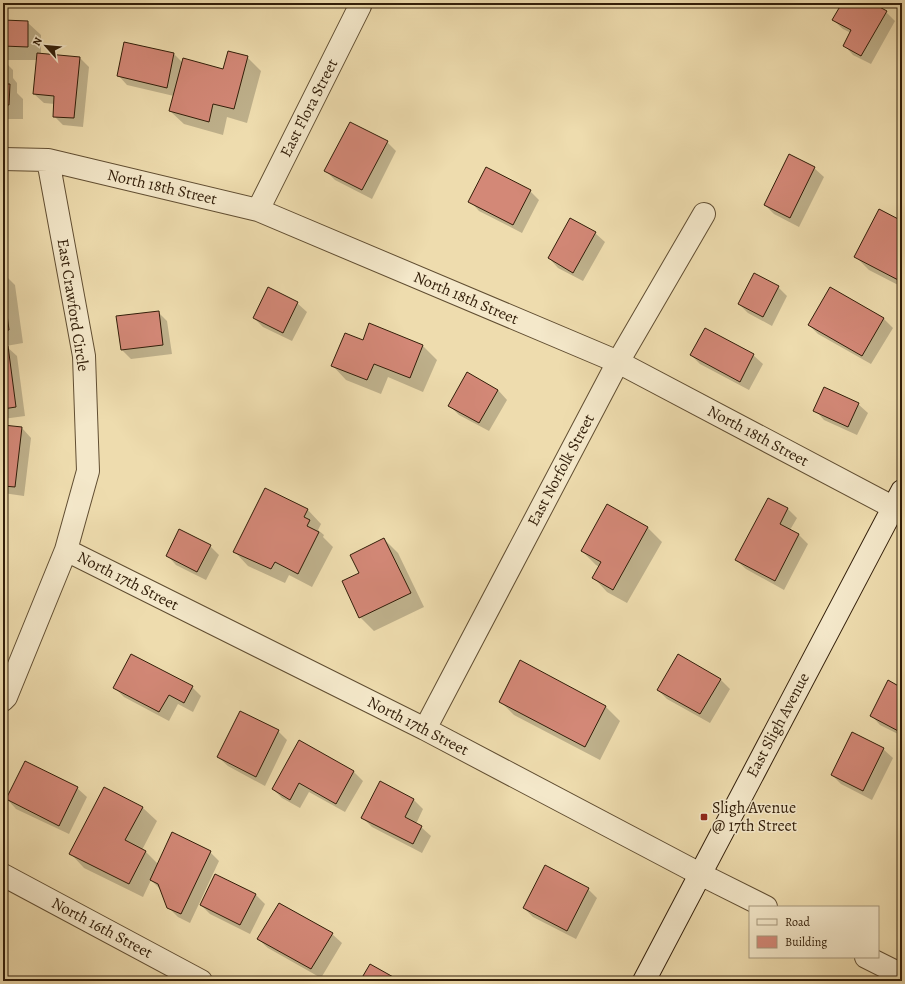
<svg xmlns="http://www.w3.org/2000/svg" width="905" height="984" font-family="Alegreya,serif">
<style>
.shadow{fill:#0003}
.building{fill:#d38877;stroke:#321e09}
.lines{fill:none;stroke-linecap:round;stroke-linejoin:round}
.street-casing{stroke:#614e32;stroke-width:24}
.secondary-casing{stroke:#321e09;stroke-width:24}
.street{stroke:#f4e8ca;stroke-width:22}
.secondary{stroke:#f4e8ca;stroke-width:22}
.poi-dot{fill:#8f2418;stroke:#f4e8ca;stroke-width:1.5}
.labels{text-anchor:middle;dominant-baseline:central;stroke-width:3;stroke-linejoin:round;paint-order:stroke}
.street-label{font-size:16px;fill:#321e09;stroke:#f4e8ca}
.poi-label{font-size:16px;fill:#321e09;stroke:#f4e8ca;text-anchor:start}
</style>
<rect width="100%" height="100%" fill="#eedcae"/>
<filter id="stains"><feTurbulence type="fractalNoise" baseFrequency=".005" numOctaves="4"/><feColorMatrix values="0 0 0 0 .2 0 0 0 0 .09 0 0 0 0 .02 0 0 0 .5 -.17"/></filter>
<radialGradient id="worn" r=".72"><stop offset=".6" stop-color="#630" stop-opacity="0"/><stop offset="1" stop-color="#630" stop-opacity=".3"/></radialGradient>
<!-- shadow -->
<path class="shadow" d="M843,3h38l-3,5 8,4 9,9 -24,43 -18,-9 -9,-10 7,-12 -8,-4 -10,-9z
M3,21l24,1 14,13v19l39,4 9,9 -6,60 -20,-2 -9,-9 1,-12 -11,-1 -10,-9 3,-34h-30l1,5 5,5v8l4,5v10l6,6v20h-20z
M125,43l49,11 9,9 41,7 23,-13 14,14 -14,52 -20,-6 -4,18 -39,-11 -14,-13 4,-15 -47,-11 -9,-10z
M387,142l9,9 -24,48 -37,-19 -9,-9z
M814,168l10,9 -25,50 -25,-13 -9,-9z
M530,191l9,9 -17,33 -43,-22 -9,-10z
M902,222v65l-33,-17 -14,-14z
M595,233l10,9 -22,39 -25,-13 -9,-10z
M3,273l12,12 8,58 -17,3 11,10 8,60 -22,3z
M778,287l9,9 -15,30 -24,-13 -9,-9z
M830,289l54,30 9,9 -22,36 -53,-30 -9,-9z
M297,303l10,9 -15,29 -29,-14 -9,-9z
M158,312l9,9 5,33 -41,5 -9,-9z
M370,324l53,22 14,14 -14,32 -35,-15 -7,17 -35,-14 -13,-14 30,-25z
M691,355h62l10,9 -14,26 -49,-26z
M498,390l9,10 -18,31 -30,-16 -9,-9z
M858,404l10,9 -11,22 -33,-15 -9,-10z
M3,426l19,2 9,10 -7,58 -21,-3z
M266,489l42,21 13,14 -3,6 6,5 -1,2 10,10 -21,40 -23,-12 -4,8 -37,-17 -13,-14z
M769,499l19,10 9,9 -7,12 9,5 9,9 -24,46 -38,-21 -10,-9z
M607,506l41,22 14,14 -35,61 -20,-11 -13,-14 6,-11 -4,-2 -14,-14z
M384,539l14,14 26,54 -50,24 -14,-14z
M210,546l9,9 -13,25 -30,-15 -9,-10z
M520,662l86,45 14,14 -20,39 -86,-45 -14,-14z
M720,679l10,10 -20,34 -43,-24 -9,-9z
M192,687l9,9 -8,16 -15,-8 -9,17 -45,-24 -9,-9z
M902,689v47l-22,-11 -9,-10z
M278,731l9,9 -22,46 -37,-20 -10,-9z
M299,742l55,30 9,9 -18,31 -36,-20 -9,16 -18,-10 -9,-9z
M883,749l10,9 -21,42 -31,-16 -9,-9z
M381,782l33,18 9,9 -7,15 5,3 10,9 -9,17 -50,-26 -10,-10z
M77,788l10,9 -18,37 -53,-25 -9,-10z
M105,788l38,20 14,13 -15,29 3,1 13,13 52,-12 9,9 -29,62 -12,-6 -10,-10 -8,-18 -9,-9 -8,17 -59,-29 -13,-14z
M216,875l40,20 9,9 -15,30 -40,-20 -9,-9z
M588,889l9,9 -21,41 -43,-22 -9,-9z
M332,934l10,9 -21,35 -53,-30 -10,-9z"/>
<!-- building -->
<path class="building" d="M842,3h30l15,8 -26,45 -18,-10 8,-16 -19,-10z
M3,20l25,1v26l-25,-1z
M124,42l50,11 -7,35 -50,-12z
M228,51l20,5 -14,53 -21,-5 -4,18 -40,-11 14,-53 40,11z
M37,53l43,4 -6,61 -21,-1 1,-21 -21,-2z
M3,68l1,16h6l-1,21h-6z
M350,122l38,19 -26,49 -38,-19z
M789,154l26,13 -25,51 -26,-13z
M486,167l45,23 -18,35 -45,-23z
M879,209l23,12v61l-48,-25z
M570,218l26,14 -23,41 -25,-15z
M754,273l25,13 -16,31 -25,-13z
M3,283l6,47 -6,1z
M268,287l30,15 -15,31 -30,-15z
M830,287l54,31 -22,38 -54,-31z
M159,311l4,34 -42,5 -5,-34z
M369,323l54,22 -13,33 -36,-14 -7,16 -36,-14 14,-33 18,7z
M705,328l49,26 -14,28 -50,-27z
M3,346h5l8,61 -13,2z
M467,372l31,18 -19,33 -31,-17z
M824,387l35,16 -11,24 -35,-16z
M3,425l19,2 -7,60 -12,-1z
M265,488l43,21 -4,8 6,3 -3,6 12,6 -21,42 -23,-12 -4,7 -38,-17z
M768,498l20,10 -8,16 19,10 -24,47 -40,-21z
M607,504l41,23 -35,63 -21,-12 9,-16 -20,-11z
M179,529l32,16 -14,27 -31,-16z
M384,538l27,55 -52,25 -17,-37 17,-8 -9,-18z
M131,654l62,32 -9,17 -15,-8 -10,17 -46,-24z
M678,654l43,25 -21,35 -43,-24z
M520,660l86,46 -21,41 -86,-45z
M888,680l14,8v45l-32,-17z
M240,711l39,19 -23,47 -39,-20z
M852,732l32,16 -21,43 -32,-16z
M299,740l55,31 -18,33 -37,-21 -9,17 -18,-11z
M25,761l53,26 -19,39 -53,-27z
M380,781l34,18 -9,18 17,9 -9,18 -52,-26z
M104,787l39,20 -18,33 21,11 -17,33 -60,-30z
M172,832l39,19 -30,63 -14,-6 -9,-24 -8,-4z
M545,865l44,23 -22,43 -44,-23z
M215,874l41,20 -16,31 -40,-20z
M279,903l54,30 -22,36 -54,-30z
M370,964l25,14 -2,3h-33z"/>
<g class="lines">
<defs>
<path id="street" d="M3,159l45,1 210,50 360,152 284,150
M258,210l102,-204
M66,550l359,179 275,145 66,33
M3,700l3,-3 60,-147 22,-79 -4,-115 -36,-196
M425,729l193,-367 86,-148
M3,875l198,106
M866,957l36,18"/>
<path id="secondary" d="M644,981l258,-490"/>
</defs>
<!-- street casing -->
<use href="#street" class="street-casing"/>
<!-- secondary casing -->
<use href="#secondary" class="secondary-casing"/>
<!-- street -->
<use href="#street" class="street"/>
<!-- secondary -->
<use href="#secondary" class="secondary"/>
</g>
<!-- markers -->
<rect class="poi-dot" x="700" y="813" width="8" height="8" rx="2"/>
<g class="labels">
<!-- street labels -->
<g class="street-label">
<text transform="translate(309 108) rotate(-63)">East Flora Street</text>
<text transform="translate(162 187) rotate(13)">North 18th Street</text>
<text transform="translate(466 298) rotate(23)">North 18th Street</text>
<text transform="translate(73 305) rotate(81)">East Crawford Circle</text>
<text transform="translate(758 436) rotate(28)">North 18th Street</text>
<text transform="translate(561 470) rotate(-62)">East Norfolk Street</text>
<text transform="translate(128 581) rotate(27)">North 17th Street</text>
<text transform="translate(778 725) rotate(-62)">East Sligh Avenue</text>
<text transform="translate(418 726) rotate(27)">North 17th Street</text>
<text transform="translate(102 928) rotate(28)">North 16th Street</text>
</g>
<!-- poi labels -->
<g class="poi-label">
<text x="712" y="808">Sligh Avenue<tspan x="712" dy="18">@ 17th Street</tspan></text>
</g>
</g>
<!-- margin -->
<rect width="905" height="984" fill="none" stroke="#eedcae" stroke-width="16"/>
<rect x="4" y="4" width="897" height="976" fill="none" stroke="#321e09" stroke-width="2"/>
<rect x="8" y="8" width="889" height="968" fill="none" stroke="#321e09"/>
<!-- legend -->
<rect x="749" y="906" width="130" height="52" fill="#f4e8ca" stroke="#a6977d"/>
<rect x="757" y="919" width="20" height="6" fill="#f4e8ca" stroke="#a6977d"/>
<text x="785" y="926" font-size="12" fill="#321e09">Road</text>
<rect x="757" y="936" width="20" height="12" fill="#d38877" stroke="#a6977d"/>
<text x="785" y="946" font-size="12" fill="#321e09">Building</text>
<!-- north arrow -->
<g transform="translate(46 46) rotate(297)" stroke="#f4e8ca" stroke-width="3" paint-order="stroke">
<path d="M0-3L7 15L0 10L-7 15Z" fill="#321e09"/>
<text y="-6" font-size="11" font-weight="bold" text-anchor="middle" fill="#321e09">N</text>
</g>
<rect width="100%" height="100%" filter="url(#stains)"/>
<rect width="100%" height="100%" fill="url(#worn)"/>
</svg>
